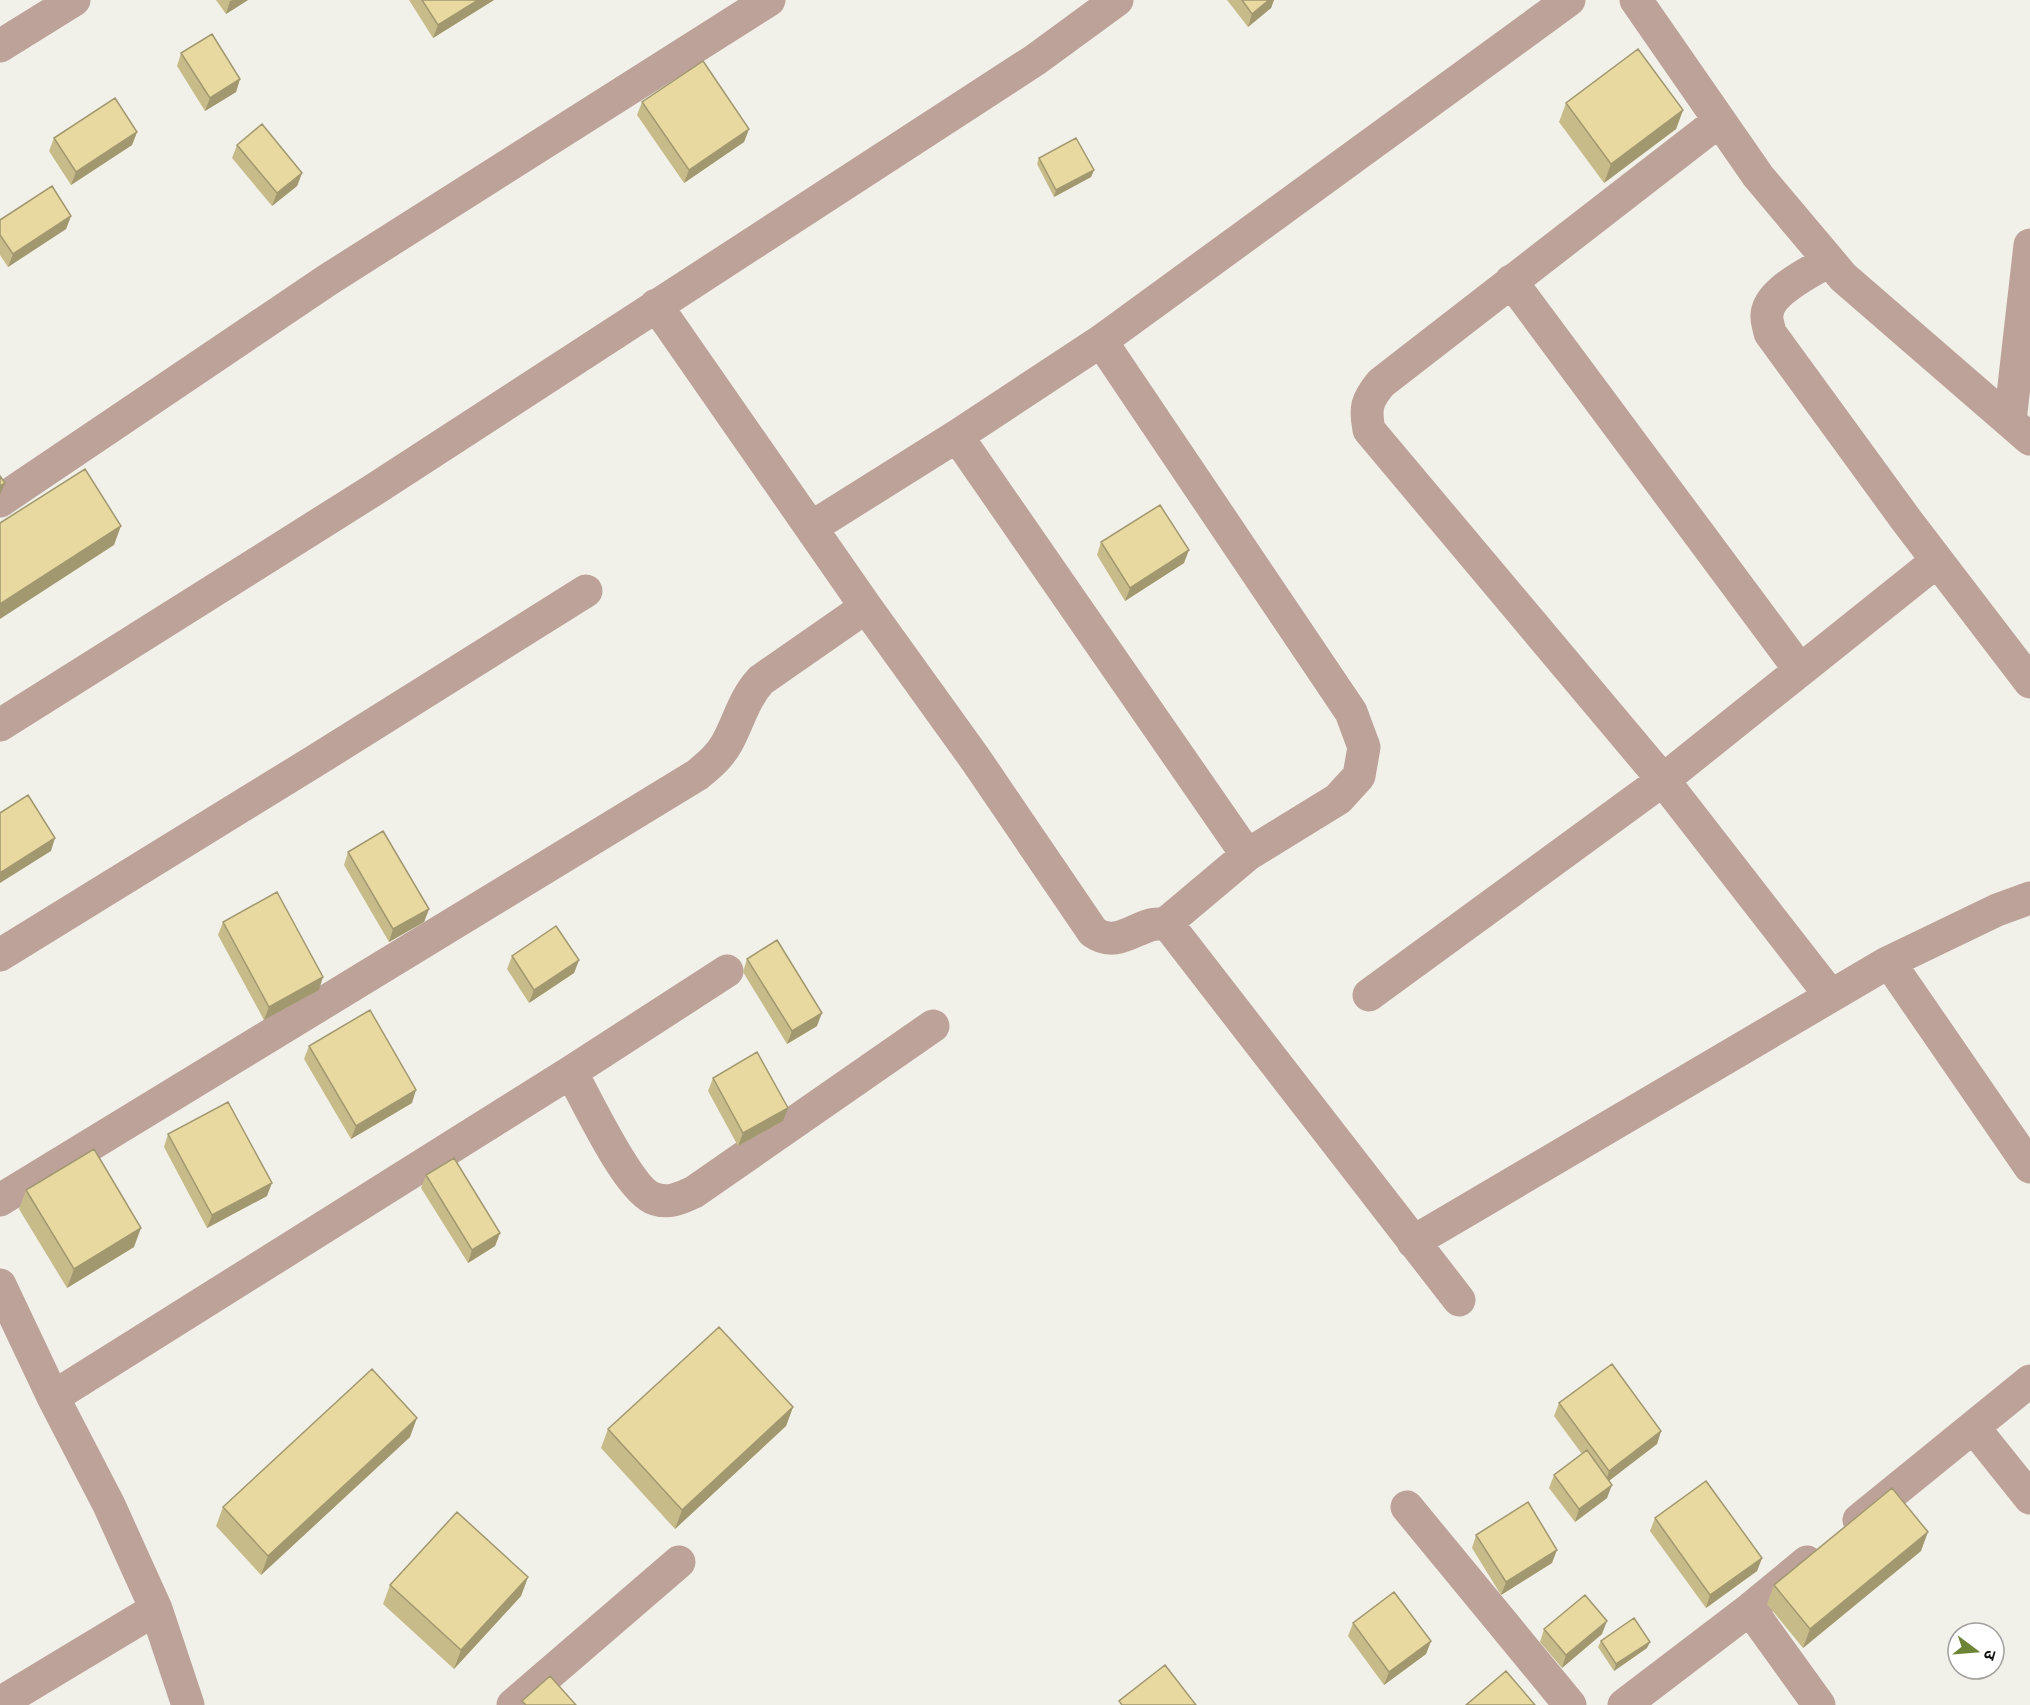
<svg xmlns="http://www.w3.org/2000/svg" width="2030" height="1705" font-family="Helvetica,'Noto Sans Devanagari',sans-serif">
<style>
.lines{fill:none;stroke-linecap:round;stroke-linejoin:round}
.minor{stroke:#bda29a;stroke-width:33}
.wall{fill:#c7bb8a}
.shaded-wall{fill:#a29870}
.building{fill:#e7d9a0;stroke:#a29870;stroke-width:1.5}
</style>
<rect width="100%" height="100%" fill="#f2f1e9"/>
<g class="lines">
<!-- minor -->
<path class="minor" d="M1636,0l122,176 85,101 187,162
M0,46l74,-46
M1719,121l-338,262c-15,18 -16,26 -12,47l294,350 168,216
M1828,261c-18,12 -60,30 -61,54 -1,5 2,12 3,18l137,188 123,161
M1511,281l289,389
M656,305l210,302 110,153 117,172c29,21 52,-19 77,-5l289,373
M1101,341l250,371 13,35 -5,29 -21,23 -91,56 -82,69
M2010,421l20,-176
M957,436l290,419
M0,501l329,-222 440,-279
M812,527l145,-91 144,-95 468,-341
M0,725l375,-236 660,-429 82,-60
M0,955l318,-196 268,-168
M1889,962l141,205
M1369,995l294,-215 274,-219
M571,1072c15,26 58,120 84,127 15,5 25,-1 39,-7l239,-166
M0,1200l697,-425c12,-10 23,-19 30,-32 12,-22 17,-45 34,-63l105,-73
M1413,1242l474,-279 110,-53 33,-12
M0,1285l53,112 56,108 47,104 32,96
M53,1397l518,-325 156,-101
M1974,1428l56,70
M1407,1507l163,198
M1859,1520l171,-139
M1750,1609l69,96
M0,1703l156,-94
M513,1705l166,-143
M1624,1705l126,-96 57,-47"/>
</g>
<!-- wall -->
<path class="wall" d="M216,0h32l-22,14z
M409,0h85l-61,38z
M1227,0h47l-3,8 -23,19z
M181,53l59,26 -4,13 -31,19 -28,-45z
M642,102l107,27 -5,13 -60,41 -47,-68z
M1566,103l117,7 -7,19 -72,54 -45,-61z
M137,132l-5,13 -61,40 -22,-34 5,-13z
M237,145l65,28 -5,13 -25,20 -40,-48z
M1039,158l55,12 -3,7 -37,20 -17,-33z
M71,216l-5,13 -58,38 -8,-12v-35z
M1101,542l83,21 -59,38 -28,-46z
M348,852l81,57 -5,13 -35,20 -45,-77z
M223,922l96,68 -55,30 -46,-85z
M512,956l67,4 -5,13 -45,30 -22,-34z
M747,959l70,67 -30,18 -44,-72z
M309,1046l103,57 -61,36 -47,-80z
M713,1078l70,43 -45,25 -30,-55z
M168,1134l99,62 -60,32 -43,-81z
M426,1175l74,58 -5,13 -27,17 -47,-75z
M26,1190l108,57 -67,41 -48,-79z
M1559,1403l102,28 -4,13 -48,36 -2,18 -32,24 -26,-34 5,-13 28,-21 -28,-38z
M793,1407l-7,19 -111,103 -74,-81 7,-19z
M410,1437l-149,138 -45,-49 7,-19z
M1655,1518l107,40 -5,13 -51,37 -56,-77z
M1476,1535l76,28 -51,32 -29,-47z
M1921,1551l-118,97 -36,-44 7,-19z
M528,1577l-7,19 -67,73 -71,-65 7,-19z
M1353,1623l78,18 -5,13 -42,31 -36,-49z
M1544,1629l58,5 -40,34 -22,-26z
M1601,1641l46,7 -33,23 -16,-24z"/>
<!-- shaded-wall -->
<path class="shaded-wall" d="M233,0h15l-22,14 4,-13z
M478,0h16l-61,38 5,-13z
M1269,0h5l-3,8 -23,19 4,-13z
M240,79l-4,13 -31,19 5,-13z
M1683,110l-7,19 -72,54 7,-19z
M749,129l-5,13 -60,41 5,-13z
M137,132l-5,13 -61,40 5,-13z
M1094,170l-3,7 -37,20 2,-7z
M302,173l-5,13 -25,20 5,-13z
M71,216l-5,13 -58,38 5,-13z
M5,483l-5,12v-9z
M121,526l-7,19 -114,74v-15z
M1189,550l-5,13 -59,38 5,-13z
M55,838l-4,13 -51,32v-10z
M429,909l-5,13 -35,20 4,-13z
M579,960l-5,13 -45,30 5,-13z
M323,977l-4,13 -55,30 5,-13z
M822,1013l-5,13 -30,18 5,-13z
M416,1090l-4,13 -61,36 5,-13z
M788,1108l-5,13 -45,25 5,-13z
M272,1183l-5,13 -60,32 5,-13z
M141,1228l-7,19 -67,41 7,-19z
M500,1233l-5,13 -27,17 4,-13z
M793,1407l-7,19 -111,103 7,-19z
M417,1418l-7,19 -149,138 7,-19z
M1661,1431l-4,13 -52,40 4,-13z
M1612,1485l-5,13 -32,24 4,-13z
M1928,1532l-7,19 -118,97 7,-19z
M1557,1550l-5,13 -51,32 5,-13z
M1762,1558l-5,13 -51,37 4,-13z
M528,1577l-7,19 -67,73 7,-19z
M1607,1621l-5,13 -40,34 4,-13z
M1431,1641l-5,13 -42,31 5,-13z
M1650,1642l-3,6 -33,23 2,-7z"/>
<!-- building -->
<path class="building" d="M422,0h56l-40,25z
M1242,0h27l-17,14z
M212,34l28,45 -30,19 -29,-45z
M1638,49l45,61 -72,54 -45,-61z
M703,61l46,68 -60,41 -47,-68z
M115,98l22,34 -61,40 -22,-34z
M262,124l40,49 -25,20 -40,-48z
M1076,138l18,32 -38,20 -17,-32z
M52,186l19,30 -58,38 -13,-19v-15z
M85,469l36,57 -121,78v-81z
M0,476l5,7 -5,3z
M1160,505l29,45 -59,38 -29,-46z
M28,795l27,43 -55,35v-60z
M383,831l46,78 -36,20 -45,-77z
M277,892l46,85 -54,30 -46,-85z
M556,926l23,34 -45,30 -22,-34z
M777,940l45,73 -30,18 -45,-72z
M370,1010l46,80 -60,36 -47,-80z
M757,1052l31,56 -45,25 -30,-55z
M228,1102l44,81 -60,32 -44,-81z
M94,1149l47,79 -67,41 -48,-79z
M454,1158l46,75 -28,17 -46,-75z
M719,1327l74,80 -111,103 -74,-81z
M1612,1364l49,67 -52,40 -50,-68z
M372,1369l45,49 -149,138 -45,-49z
M1587,1450l25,35 -33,24 -25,-34z
M1706,1481l56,77 -52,37 -55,-77z
M1892,1488l36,44 -118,97 -36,-44z
M1528,1502l29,48 -51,32 -30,-47z
M457,1512l71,65 -67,73 -71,-65z
M1394,1592l37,49 -42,31 -36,-49z
M1585,1595l22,26 -41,34 -22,-26z
M1634,1618l16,24 -34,22 -15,-23z
M1165,1665l31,40h-74l-3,-4z
M1506,1671l29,34h-69z
M550,1676l26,29h-50l-4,-4z"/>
<!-- north arrow -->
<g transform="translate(1976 1651) rotate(106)"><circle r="28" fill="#ffffff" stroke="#a1a09f" stroke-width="1.5"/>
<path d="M0-4.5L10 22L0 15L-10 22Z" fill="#6d8335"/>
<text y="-9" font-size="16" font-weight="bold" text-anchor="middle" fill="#131210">उ</text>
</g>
</svg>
